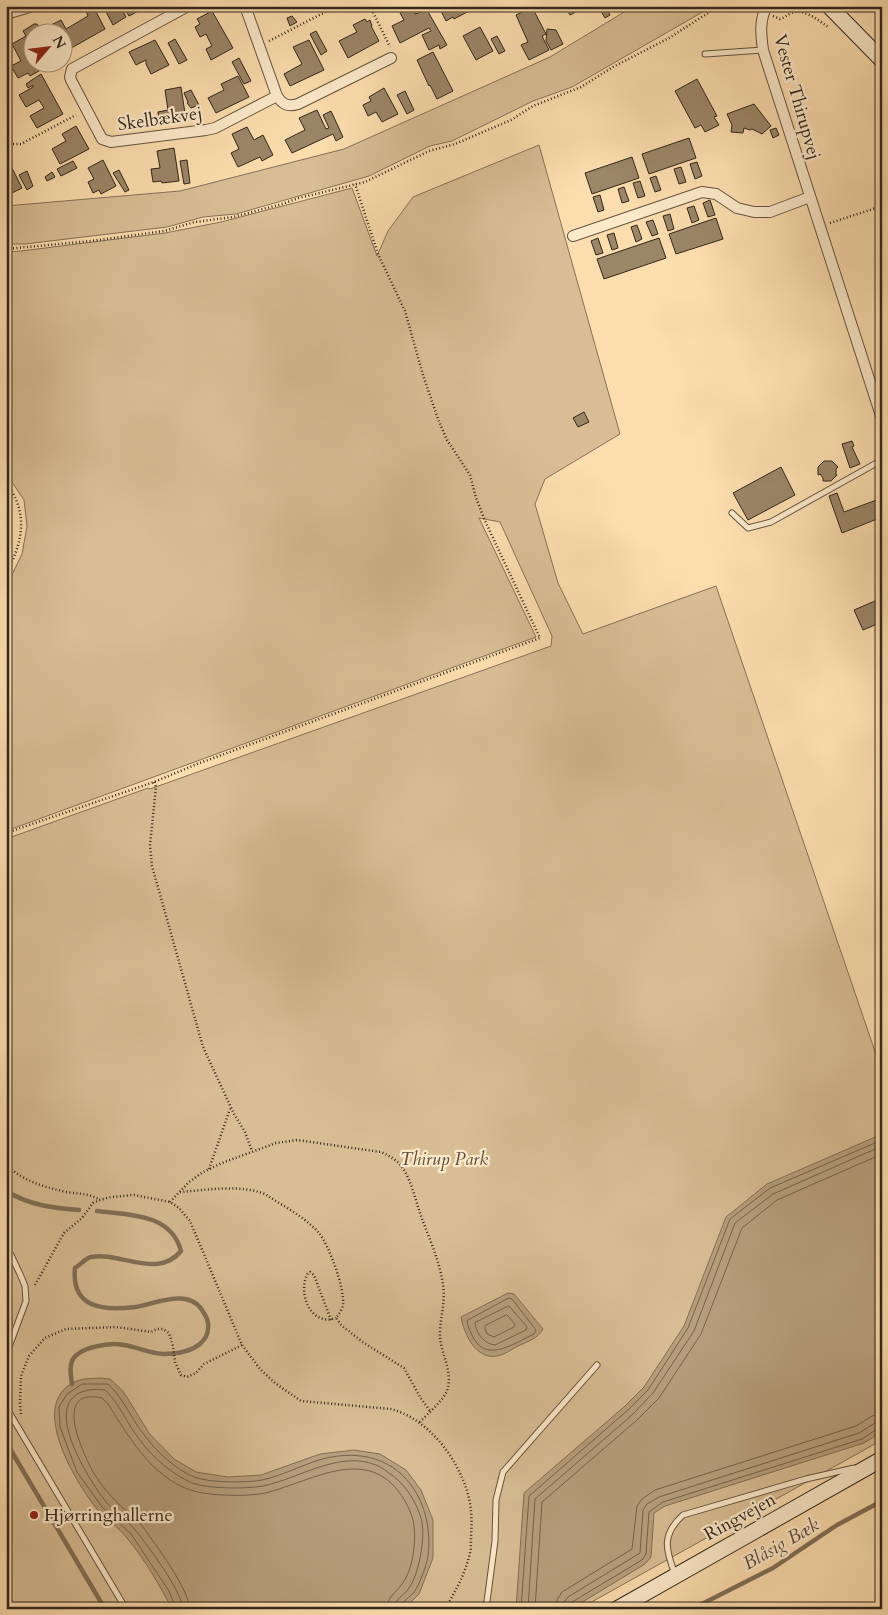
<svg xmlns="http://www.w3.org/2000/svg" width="888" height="1615" font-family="Cardo,serif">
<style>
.green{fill:#d9be95;stroke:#867259}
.water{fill:#b79f7d;stroke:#826f57}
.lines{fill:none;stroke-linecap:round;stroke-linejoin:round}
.shore{stroke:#74634d;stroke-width:1}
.stream{stroke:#826f57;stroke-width:4.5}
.building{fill:#9b8668;stroke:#32271d}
.lane-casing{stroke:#645441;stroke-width:7}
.street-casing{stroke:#645441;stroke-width:12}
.secondary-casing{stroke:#32271d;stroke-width:17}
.path{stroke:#32271d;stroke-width:2.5;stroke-dasharray:1 2.5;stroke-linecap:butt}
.lane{stroke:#fce9ca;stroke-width:5}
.street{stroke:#fce9ca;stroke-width:10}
.secondary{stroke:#fce9ca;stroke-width:15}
.poi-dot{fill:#8f2418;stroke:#fce9ca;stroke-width:2}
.labels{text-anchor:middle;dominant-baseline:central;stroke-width:4.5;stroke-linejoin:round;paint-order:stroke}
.street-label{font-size:18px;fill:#32271d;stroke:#fce9ca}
.park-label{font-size:18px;font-style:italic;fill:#5c4d3b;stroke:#fce9ca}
.poi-label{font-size:18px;fill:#32271d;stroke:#fce9ca;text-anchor:start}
.water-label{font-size:19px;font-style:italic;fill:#5a4b3a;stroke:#fce9ca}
</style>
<rect width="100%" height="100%" fill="#fbddae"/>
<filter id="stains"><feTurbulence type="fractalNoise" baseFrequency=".004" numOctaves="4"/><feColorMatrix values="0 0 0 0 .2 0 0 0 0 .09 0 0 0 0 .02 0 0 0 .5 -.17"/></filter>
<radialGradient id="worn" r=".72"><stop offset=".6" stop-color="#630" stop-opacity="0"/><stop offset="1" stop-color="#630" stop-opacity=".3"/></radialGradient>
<!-- green -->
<path class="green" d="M634,6h79l-141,81 -39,14 -81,40 -22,5 -61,30 -133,38 -33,3 -36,10 -142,17h-19v-38l174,-15 164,-42 206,-92z
M539,145l81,289 -75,45 -10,25 23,79 25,51 133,-48 166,486v368l-303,169h-573v-770l142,-51 2,1 401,-143 1,-10 -52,-114 -21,-4 57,119 -530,194v-244l16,-33 5,-28 -3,-26 -18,-27v-221l15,-1 144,-18 56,-11 131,-34 25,68 11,-25 25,-34z"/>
<!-- water -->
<path class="water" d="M880,1135h2v297l-18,11 -199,63 -11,7 -3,44 -6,7 -74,45h-55l8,-116 101,-87 19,-19 40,-61 42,-109 41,-33z
M508,1293l6,1 29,35c-6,10 -14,12 -25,17 -6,3 -14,9 -21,10 -21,4 -33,-22 -36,-39z
M99,1378l11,1 13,12 26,42 25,26 22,13 32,5 33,-2 59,-21 34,-4 26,4 26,16 15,20 12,30v38l-14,36 -15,15h-232c-13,-25 -27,-49 -45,-71 -8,-11 -21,-18 -30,-29 -22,-27 -73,-111 -17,-129 6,-2 13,-1 19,-2z"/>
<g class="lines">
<!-- shore -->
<path class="shore" d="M509,1298l3,1 24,31 -2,4c-18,8 -46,29 -60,5 -3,-6 -6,-11 -7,-18z
M509,1306l18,21 -1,3 -31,15c-11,-1 -19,-12 -20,-22z
M507,1315l8,9 -1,3 -20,10 -7,-3 -2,-5v-3z
M176,1609l-7,-18 -38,-57 -29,-27 -25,-35 -17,-45 -1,-20 8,-13 15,-10h26c17,16 23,35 37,52 12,16 30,33 49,41 16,6 51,6 68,3 19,-4 38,-14 57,-20 34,-10 70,-5 92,25 15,20 20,46 17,71 -1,8 -9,30 -14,36 -4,6 -13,8 -13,17
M183,1609c-1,-18 -35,-63 -47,-78 -8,-11 -21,-18 -30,-29 -15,-19 -50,-75 -37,-99 7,-13 23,-15 36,-13 15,14 22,34 35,50 12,17 32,34 52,43 16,6 54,6 71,3 35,-7 76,-36 113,-21 5,2 9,5 13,8 16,10 29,31 33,49 3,17 -3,52 -13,66 -5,8 -14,10 -15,21
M190,1609c-1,-20 -35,-65 -47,-82 -8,-11 -21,-18 -30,-29 -9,-9 -19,-23 -24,-34 -10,-21 -34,-76 13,-66l6,6c21,33 43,72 82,86 18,6 57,7 75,3 43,-10 99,-48 134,-1 6,8 14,22 15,34 2,17 -1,44 -12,58 -6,9 -15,12 -15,25
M521,1609l8,-113 99,-86 20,-20 40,-62 42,-109 40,-31 112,-48
M528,1609l7,-110 97,-84 21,-22 41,-62 41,-108 38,-29 109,-48
M535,1609l7,-107 95,-82 22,-22 42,-64 41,-106 35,-28 105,-46
M555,1609l2,-9 5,-8 70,-43 5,-43 5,-7 13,-9 201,-64 16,-10 10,-2
M563,1609l1,-7 4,-5 72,-44 3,-43 4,-6 12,-7 200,-64 16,-10 7,-1
M569,1609l3,-7 70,-42 4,-6 3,-42 14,-10 199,-63 15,-10 5,-1"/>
<!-- stream -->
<path class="stream" d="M6,1191c23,14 46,17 73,19
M72,1384c-1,-7 -3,-16 0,-23 6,-14 38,-19 52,-16 13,2 27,9 40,9 13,0 26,-2 36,-10 5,-5 8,-9 8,-16 1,-7 -2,-12 -6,-18 -14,-22 -47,-6 -67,-3 -32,4 -64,1 -60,-39 5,-3 11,-10 16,-11 28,-6 67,23 90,-6 -10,-38 -52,-36 -84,-40
M6,1442l99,167
M692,1609l81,-41 64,-43 45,-24"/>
</g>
<!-- building -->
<path class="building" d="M90,6h3l12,23 -39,22 -4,-6v-13h-15l-2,-4 16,-8 5,9 22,-13 -3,-7z
M112,6h8l6,11 -13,8 -8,-15z
M123,6h25l-19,10z
M273,6h20l-10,5 -2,-4 -6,4z
M446,6h23l2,4 -17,9 -1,-2 -7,4 -6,-12z
M565,6h22l-17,9z
M598,6h7l5,9 -5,3z
M412,7l3,7 12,-4 20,35 -7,4 -1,-4 -10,5 -7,-15 9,-4 -2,-3 -29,15 -8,-17 12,-6 -4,-7z
M532,7l14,27 -4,2 7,14 -20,10 -8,-15 7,-3 -12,-27z
M212,11l21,37 -22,12 -5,-11 6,-3 -6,-12 -6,3 -5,-10 5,-3 -3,-5z
M292,16l5,6 -7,4 -3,-8z
M365,19l2,3 3,-2 2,6h-1l8,15 -31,17 -9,-17 18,-9 -4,-7z
M34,24h3l5,8h-10v30h11l3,5 -16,9 -2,-3 -10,5 -7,-12 10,-5 -9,-17 14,-8 -3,-5z
M480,27l13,24 -17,9 -13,-24z
M547,29l9,1 7,14 -12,6 -5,-9z
M316,31l11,20 -6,4 -11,-21z
M497,36l8,15 -6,3 -8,-15z
M175,39l12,21 -8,4 -11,-21z
M155,40l14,25 -18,9 -5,-10v-4l-10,5 -7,-13z
M309,40l15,30 -34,16 -6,-12 18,-10 -9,-17z
M433,52l20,39 -16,8 -7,-14 -1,1 -12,-26z
M239,58l12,23 -7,3 -12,-22z
M41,74l22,40 -26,14 -7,-12 14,-8 -5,-8 -13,7 -7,-12 14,-8v-2l-5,3 -2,-4z
M238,76l11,21 -33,16 -8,-15 16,-8 -3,-6z
M697,79l20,37 -3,1 5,8 -14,7 -4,-7 -6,3 -20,-37z
M181,87l5,33 -27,4 -1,-12 10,-2 -3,-20z
M384,88l14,26 -16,8 -6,-10 -8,4 -5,-11 8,-4 -2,-4z
M191,90l8,15 -8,3 -4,-5 1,-1 -4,-9z
M405,91l9,19 -7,4 -10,-19z
M754,104l17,22 -9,8 -10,-5 -2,1 -6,-2 -1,5 -12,-1 1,-7 -5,-11z
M317,110l9,19 3,-1 -6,-13 8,-4 12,26 -7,4 -3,-7 -41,19 -7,-13 20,-10 -6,-12z
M151,117l3,5 -5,5 -5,-3 1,-6z
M76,126l13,23 -29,15 -8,-15 14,-8 -4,-7z
M247,127l7,13 9,-5 10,20 -11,6 -2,-4 -22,10 -7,-14 8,-4 -7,-15z
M776,128l3,7 -6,3 -3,-8z
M689,138l7,20 -47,16 -7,-20z
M174,148l5,33 -17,2 -1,-2 -8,1 -2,-13 9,-1 -3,-17z
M632,157l7,21 -47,16 -7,-21z
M8,160l14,28 -16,8v-35z
M103,160l13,26 -15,8 -2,-4 -6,3 -5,-11 6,-3 -6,-11z
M187,160l3,23 -6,1 -4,-23z
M73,161l4,7 -16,8 -4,-7z
M697,162l5,14 -7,3 -5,-15z
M681,167l5,15 -7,2 -5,-15z
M119,170l10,20 -4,2 -12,-19z
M27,171l6,15 -6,4 -8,-15z
M52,172l3,5 -8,4 -2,-4z
M656,176l5,14 -6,2 -5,-14z
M640,181l5,15 -7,2 -5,-15z
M624,187l5,14 -7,2 -4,-14z
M600,195l4,15 -6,2 -5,-15z
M710,200l5,15 -7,2 -5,-14z
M694,206l5,14 -7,3 -5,-15z
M670,214l4,15 -6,2 -5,-15z
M716,218l7,21 -47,15 -7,-20z
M653,220l5,14 -6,2 -6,-14z
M637,225l5,14 -6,3 -5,-15z
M614,233l4,15 -6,2 -5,-15z
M598,238l5,15 -7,2 -5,-14z
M659,238l7,20 -62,21 -7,-20z
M584,412l5,10 -11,5 -5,-9z
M852,441l2,5 -2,1 8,17 -10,4 -8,-24z
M824,461h8l6,6 -2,2v6h1l-6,6h-8v-3l-3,-4 -2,1v-8z
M781,467l14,28 -47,25 -15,-27z
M837,493l7,19 38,-14v19l-40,16 -13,-37z
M882,598v24l-19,8 -9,-20z"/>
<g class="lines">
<defs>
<path id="lane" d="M705,54l58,-4
M732,513l16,15 23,-6 111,-62
M6,1250l5,5 9,19 5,12 1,15 -20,54
M6,1407l120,202
M675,1574c-10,-25 -13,-40 8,-59l123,-36 48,-11
M486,1609l9,-68 1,-41 7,-28 94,-107"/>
<path id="street" d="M188,6l-116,63 -2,8 1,3 31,59 9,3 95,-12 9,-2 62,-32
M245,6l32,90c6,9 11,11 21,8l93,-46
M767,6c-8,14 -6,29 -4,44l119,369
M6,14l27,-8
M573,236l129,-44 14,2 21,14 17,4h16l40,-15"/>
<path id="secondary" d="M829,6l53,54
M617,1609l265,-150"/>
</defs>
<!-- lane casing -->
<use href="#lane" class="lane-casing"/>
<!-- street casing -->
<use href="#street" class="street-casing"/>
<!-- secondary casing -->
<use href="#secondary" class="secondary-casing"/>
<!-- path -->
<path class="path" d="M370,6l20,41
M773,16l7,3c4,-1 7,-4 11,-6 13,-5 27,7 37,14
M269,41l68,-35
M6,144h15l55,-29
M830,223l52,-17
M6,249l85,-8 73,-10 31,-9 38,-5 49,-13 17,-6 66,-16 64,-31 26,-7 56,-24 22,-14 48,-19 32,-20 56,-29 50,-32
M6,482c23,32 17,59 0,92
M154,782l2,5 -6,58 2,21 51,181 31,67 11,18 7,19
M6,833l148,-51 43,-18 343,-126 -54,-115 -10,-25 -6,-23 -23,-35 -9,-21 -15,-44 -18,-64 -27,-57 -23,-70
M6,1165c19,17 36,21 60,27 12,2 23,1 34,8
M209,1169l21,-60
M180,1192c27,-2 59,-8 85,2 18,12 40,23 54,39 10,12 26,56 24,72 -1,5 -4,9 -7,13l6,8 22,17 40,25 16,29 10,14
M170,1202l19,-20 14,-10 19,-9 54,-20 21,-3 84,12c8,4 15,7 21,15 9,13 13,31 18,46 8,23 20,48 23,72 3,18 -4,36 -3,53 2,18 13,34 7,53 -5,11 -19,22 -27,31
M35,1285l29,-52 18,-15 11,-15 7,-3 11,-3 23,-2 36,7 9,6 11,13 52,124 18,24 15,14 26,18 90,8c37,10 65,47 76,82 5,15 5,31 4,46 0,7 0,14 -2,20 -5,19 -14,35 -24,52
M331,1320l-17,-45 -4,-3 -2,1c-11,19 2,54 28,45
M21,1414l-1,-11 1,-27 8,-20 16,-18 21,-9 50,-2 35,5 6,-3h6l6,4 4,13 2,16 6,13 6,2 9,-4 8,-9 38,-19"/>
<!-- lane -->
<use href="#lane" class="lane"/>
<!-- street -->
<use href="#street" class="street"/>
<!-- secondary -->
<use href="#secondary" class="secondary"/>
</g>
<!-- markers -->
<circle class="poi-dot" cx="34" cy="1515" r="5"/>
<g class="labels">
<!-- street labels -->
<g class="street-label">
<text transform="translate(797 97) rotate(74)">Vester Thirupvej</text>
<text transform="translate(160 119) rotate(-8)">Skelbækvej</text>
<text transform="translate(740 1517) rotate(-29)">Ringvejen</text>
</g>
<!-- park labels -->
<g class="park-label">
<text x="444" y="1159">Thirup Park</text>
</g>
<!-- poi labels -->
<g class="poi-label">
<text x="44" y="1515">Hjørringhallerne</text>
</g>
<!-- water labels -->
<g class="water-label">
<text transform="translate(781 1544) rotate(-30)">Blåsig Bæk</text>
</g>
</g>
<!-- margin -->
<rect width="888" height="1615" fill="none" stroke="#fbddae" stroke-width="25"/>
<rect x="8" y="8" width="873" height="1600" fill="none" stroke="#32271d" stroke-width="2.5"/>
<rect x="12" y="12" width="863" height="1590" fill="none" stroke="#32271d"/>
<!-- north arrow -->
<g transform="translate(48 48) rotate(62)"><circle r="24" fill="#fce9ca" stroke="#ab9b85"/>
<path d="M0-4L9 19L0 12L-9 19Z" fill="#8f2418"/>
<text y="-8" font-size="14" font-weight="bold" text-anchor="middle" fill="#32271d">N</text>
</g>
<rect width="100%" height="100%" filter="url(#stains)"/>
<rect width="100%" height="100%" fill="url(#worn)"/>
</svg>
